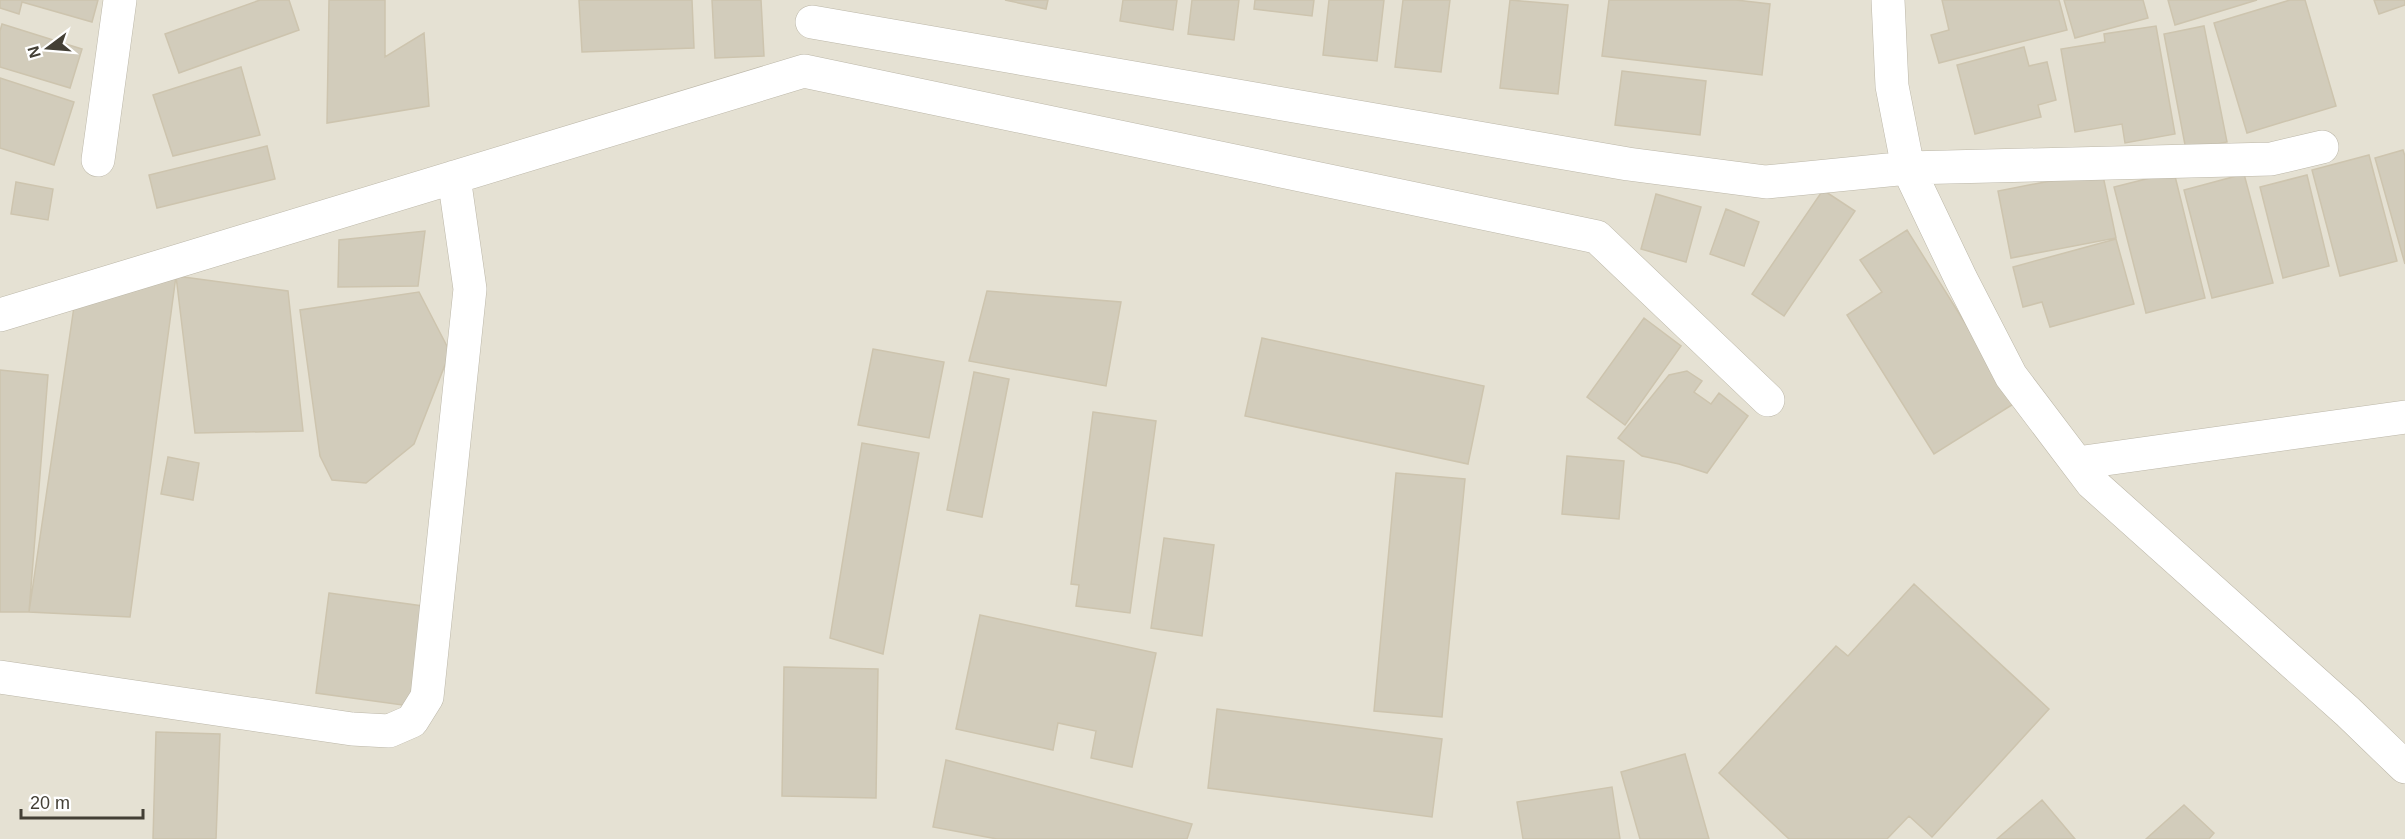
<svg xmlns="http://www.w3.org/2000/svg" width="2405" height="839" font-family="Helvetica,sans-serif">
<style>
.residential{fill:#e5e1d3}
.building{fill:#d2ccbb;stroke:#cdc4ae;stroke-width:1.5}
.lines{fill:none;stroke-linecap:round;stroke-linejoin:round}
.street-casing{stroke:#bcb7a8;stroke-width:34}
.street{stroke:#fff;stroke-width:33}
</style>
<rect width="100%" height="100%" fill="#f1efe5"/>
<!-- residential -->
<path class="residential" d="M0,0h2405v839h-2405z"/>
<!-- building -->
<path class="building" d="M0,0h98l-6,22 -70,-20 -3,12 -19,-6z
M260,0h29l10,30 -120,43 -14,-39z
M329,0h56v57l39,-24 5,73 -102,17z
M579,0h113l2,48 -112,4z
M712,0h49l3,56 -49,2z
M1005,0h43l-2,9z
M1123,0h54l-4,30 -53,-9z
M1192,0h47l-5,40 -46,-6z
M1255,0h59l-2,16 -58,-7z
M1329,0h55l-7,61 -54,-6z
M1403,0h47l-9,72 -46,-5z
M1510,0l58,5 -10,89 -58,-6z
M1609,0h127l34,4 -8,71 -160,-19z
M1942,0h117l8,30 -128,33 -8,-28 18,-5z
M2064,0h79l5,18 -73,20z
M2168,0h89l-82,25z
M2290,0h15l31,106 -89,27 -33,-110z
M2374,0h31v5l-26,9z
M2,24l80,25 -12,39 -70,-21v-36z
M2156,26l19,108 -50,9 -3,-19 -47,8 -14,-83 44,-7 -1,-8z
M2204,26l23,116 -41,8 -22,-116z
M2024,47l5,19 18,-4 9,38 -18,5 3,12 -66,17 -18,-69z
M241,67l19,68 -87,21 -20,-61z
M1622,71l84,10 -6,54 -85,-10z
M0,78l74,24 -20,63 -54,-17z
M267,146l8,33 -118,29 -8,-33z
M2403,150l2,6v108l-30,-106z
M2369,155l28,106 -57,15 -28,-106z
M2102,171l14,67 -105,20 -13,-67z
M2174,172l31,126 -59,15 -32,-126z
M2244,174l29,109 -61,15 -28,-108z
M2307,175l22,91 -46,12 -23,-91z
M16,182l37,7 -5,31 -37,-6z
M1823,190l32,21 -71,105 -32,-22z
M1656,194l45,13 -15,55 -45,-13z
M1726,209l33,13 -15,44 -34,-12z
M1907,230l108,173 -81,51 -87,-139 35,-23 -22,-32z
M425,231l-7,55 -80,1 1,-47z
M2116,239l18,65 -84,23 -8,-25 -19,5 -10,-40z
M176,276l-46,341 -101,-5 46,-312z
M176,276l112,15 15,140 -108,2z
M987,291l134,11 -15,84 -137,-25z
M419,292l31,60 -36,92 -48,39 -34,-3 -12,-24 -20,-146z
M1644,318l37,28 -56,79 -38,-28z
M1262,338l222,48 -16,78 -223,-48z
M873,349l71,13 -15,76 -71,-13z
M0,370l48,5 -19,237h-29z
M1687,371l15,10 -8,11 17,12 8,-11 29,23 -41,57 -28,-9 -37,-8 -24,-18 51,-63z
M974,372l35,7 -27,138 -35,-7z
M1093,412l63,9 -26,192 -54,-7 3,-21 -8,-1z
M862,443l57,10 -36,201 -53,-16z
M1567,456l57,5 -5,58 -57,-5z
M168,457l31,6 -6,37 -32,-6z
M1396,473l69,6 -23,238 -68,-6z
M1164,538l50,7 -12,91 -51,-8z
M1914,584l135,125 -117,128 -23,-21 -22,23h-98l-70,-66 117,-127 12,10z
M329,593l101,14 -13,100 -101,-14z
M980,615l176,38 -24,114 -41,-9 5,-27 -38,-8 -5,27 -97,-21z
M784,667l94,2 -2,129 -94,-2z
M1217,709l225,30 -10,78 -224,-29z
M156,732l64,2 -4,105h-63z
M1685,754l24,85h-69l-19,-67z
M946,760l246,64 -5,15h-190l-64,-12z
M1612,787l8,52h-97l-6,-37z
M2042,800l33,39h-78z
M2184,805l30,28 -5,6h-63z"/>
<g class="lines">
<defs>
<path id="street" d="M1888,0l4,86 16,82 53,111 50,97 81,107 256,229 57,55
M812,22l816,142 138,18 142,-14 363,-9 51,-12
M98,160l22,-160
M0,315l804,-244 793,166 171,163
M2077,463l328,-46
M0,677l352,52 37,2 23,-10 15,-24 43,-408 -16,-112"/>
</defs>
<!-- street casing -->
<use href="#street" class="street-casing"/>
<!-- street -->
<use href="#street" class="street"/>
</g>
<!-- north arrow -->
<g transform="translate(48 48) rotate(254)" stroke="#ffffff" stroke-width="4.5" paint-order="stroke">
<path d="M0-4.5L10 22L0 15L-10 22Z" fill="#433f35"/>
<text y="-9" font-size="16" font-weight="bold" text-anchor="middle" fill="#433f35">N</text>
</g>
<!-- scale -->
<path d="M21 809v9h122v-9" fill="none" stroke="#433f35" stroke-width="3"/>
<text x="30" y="809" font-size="18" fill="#433f35" stroke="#ffffff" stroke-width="4.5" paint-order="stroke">20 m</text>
</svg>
